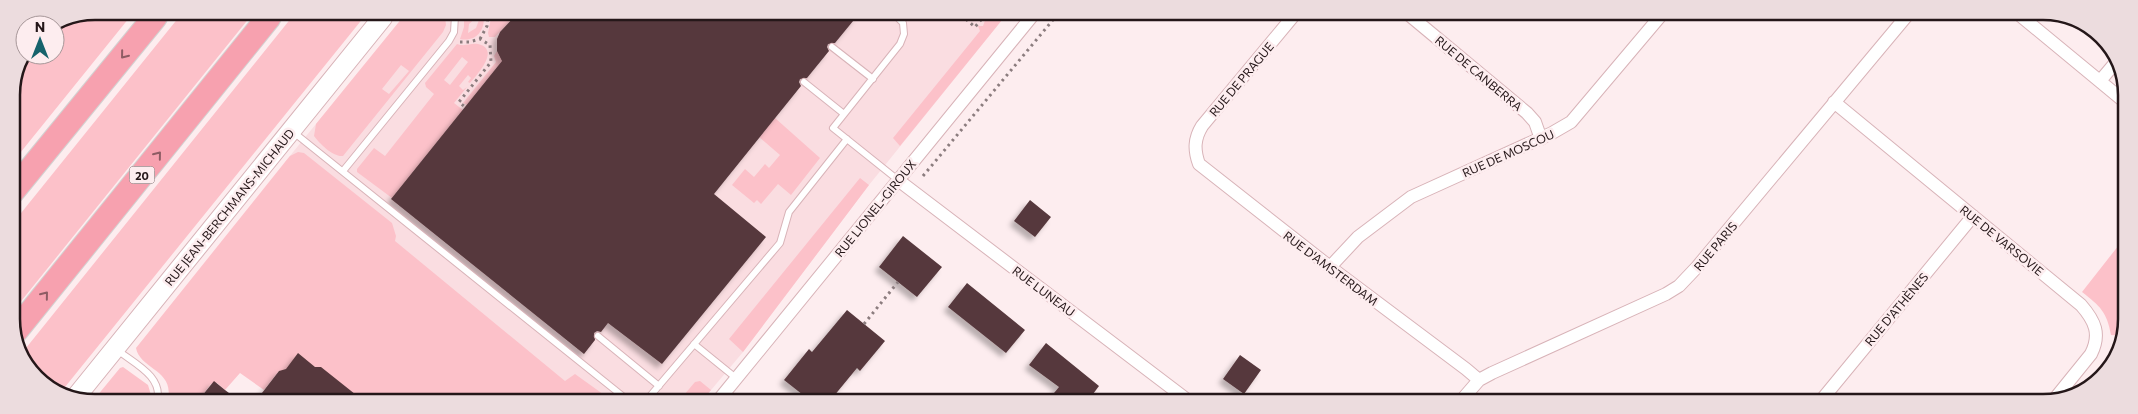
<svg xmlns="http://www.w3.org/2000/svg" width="2138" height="414" font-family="Commissioner,sans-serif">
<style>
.built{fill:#fadde1}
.green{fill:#fcc1c9;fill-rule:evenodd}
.building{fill:#57393d;filter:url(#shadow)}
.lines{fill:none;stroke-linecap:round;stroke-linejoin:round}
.lane-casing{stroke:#d8b3b8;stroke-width:8}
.street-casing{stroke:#d8b3b8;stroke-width:14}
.secondary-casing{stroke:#d8b3b8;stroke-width:21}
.highway-casing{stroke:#d3d1d1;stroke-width:26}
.path{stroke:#8b7c7e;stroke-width:3;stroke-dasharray:2.5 4;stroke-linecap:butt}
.lane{stroke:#fff;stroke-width:6}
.street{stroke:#fff;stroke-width:12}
.secondary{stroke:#fff;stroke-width:19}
.highway{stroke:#f7a1af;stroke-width:24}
.oneway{stroke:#8e5c64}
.labels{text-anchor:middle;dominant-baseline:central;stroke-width:5;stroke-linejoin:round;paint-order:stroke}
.shield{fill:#fdedef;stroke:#665759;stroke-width:1}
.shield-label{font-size:11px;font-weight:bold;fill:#251719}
.street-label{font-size:12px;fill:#251719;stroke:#fdedef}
.rim{fill:none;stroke:#251719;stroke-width:2.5}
</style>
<defs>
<filter id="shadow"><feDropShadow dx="-4.5" dy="4.5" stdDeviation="2.5" flood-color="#0004"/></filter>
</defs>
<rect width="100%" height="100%" fill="#fdedef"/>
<!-- built -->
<path class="built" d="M1006,15l-137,170 -126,167 -42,50h-139l-277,-240 118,-145z"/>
<!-- green -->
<path class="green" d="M987,15h19l-106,131 -7,-8 87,-107 -2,-5h5z
M445,16l1,9 -3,7 -100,124c-10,1 -23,-12 -29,-20l2,-12 87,-107zM401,65l8,6 -20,23 -7,-5z
M464,16l20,2c0,14 -9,24 -24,21l4,-12zM477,17l2,3 -3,8 -8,5 1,-9z
M496,16h19l-20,21h-6l-1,-4 3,-15z
M130,17l-5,6 -113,140c0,-36 -8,-80 13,-111v3h30v-30h-3l11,-7z
M179,17h71l-236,293 -1,-87z
M292,17h72l-303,375 -22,-10 -17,-29z
M457,44c8,3 13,-1 21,0 23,5 -1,31 -8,39l-2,-1 3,-4 -3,-3 -9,11 4,4 4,-3 -13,16 9,7 -71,88 -35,-26v-3l17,-21 11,8 49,-62 -8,-7 -1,-4zM462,57l6,5 -18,23 -6,-5z
M497,51l6,9 -36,45 -4,-2 33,-41 -2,-6z
M775,118l45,40 -29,37 -13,-11 -17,20 -4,-4 -3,3 -22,-18 13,-16 9,8 11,-13 4,4 11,-13 -21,-18z
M298,152l6,1 88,70 4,13 -1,5 170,140 10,-7 39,28h-249l-47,-35 -39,4 -15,19 -24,-17 -15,17 -8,-7 -6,1 -14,18h-30c10,-32 -27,-32 -31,-54l149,-186 5,-6z
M860,178l9,7 -126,167 -14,-13z
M2126,236v94l-3,6 -12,-1c-4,-23 -11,-29 -29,-43z
M123,367l25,18 3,10 -3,7h-56l28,-34z
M700,381l11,9 -10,12h-23l17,-20z"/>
<!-- building -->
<path class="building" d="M858,15l-23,28 -7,1 -1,3 2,4 -22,27 -7,1 -1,3 2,4 -87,108 52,43 -104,127 -54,-41 -7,9 -4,-1 -3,2 1,7 -11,14 -193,-155 111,-138 -5,-10v-12l3,-7 15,-16z
M1030,200l21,17 -16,20 -21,-16z
M903,236l39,31 -25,30 -38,-30z
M967,283l58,47 -19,23 -58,-46z
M847,310l38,31 -25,30 -3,-3 -28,34h-17l-28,-22 25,-31 3,3z
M1046,343l53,43 -12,16h-21l-12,-9 5,-6 -30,-22z
M298,353l17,14h6l44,35h-110l24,-31 7,-2z
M1240,355l21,15 -17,24 -21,-15z
M214,381l11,9 16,12h-44z"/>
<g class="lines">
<defs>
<path id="lane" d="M895,15l8,8 1,11 -4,10 -67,84 65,52
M832,47l41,32
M804,82l40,32
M292,131l338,271
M343,171l106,-130 5,-9 1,-16
M598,336l61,50
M694,344l42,34
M116,349c17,14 48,27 41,53
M645,402l135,-159 9,-31 58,-73"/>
<path id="street" d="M2016,12l109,90
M1295,14l-93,112c-8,13 -8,24 -3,38l131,103 136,102 13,11
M1408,14l119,99 8,9 6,17
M2100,81l16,-19
M1834,102l247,203c14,16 20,29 10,49l-38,47
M898,180l292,222
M1330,267l28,-30 53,-40 141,-64 19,-11 92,-109
M717,402l316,-387
M1460,402l19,-22 13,-7 174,-79 13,-8 18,-19 213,-255
M1819,403l154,-187"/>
<path id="secondary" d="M75,398l308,-381"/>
<path id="highway" d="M12,192l143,-175
M14,333l255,-316"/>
</defs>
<!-- lane casing -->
<use href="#lane" class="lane-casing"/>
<!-- street casing -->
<use href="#street" class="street-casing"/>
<!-- secondary casing -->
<use href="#secondary" class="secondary-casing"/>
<!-- highway casing -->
<use href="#highway" class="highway-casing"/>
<!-- path -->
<path class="path" d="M961,15l14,12 10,-12
M480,39l7,-13 1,-10
M460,42h9l11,-3 10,6 1,17 -32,40 6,5
M923,176l134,-161
M864,324l34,-42
M796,402l7,-7
M884,402l6,-8"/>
<!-- lane -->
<use href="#lane" class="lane"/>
<!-- street -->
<use href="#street" class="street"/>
<!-- secondary -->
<use href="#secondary" class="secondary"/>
<!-- highway -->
<use href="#highway" class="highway"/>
</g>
<!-- one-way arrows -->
<defs><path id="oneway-chevron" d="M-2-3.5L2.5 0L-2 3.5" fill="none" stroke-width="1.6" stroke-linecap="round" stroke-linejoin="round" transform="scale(1.25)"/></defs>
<g class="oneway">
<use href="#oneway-chevron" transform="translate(124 55) rotate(129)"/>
<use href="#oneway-chevron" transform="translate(158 155) rotate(-51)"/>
<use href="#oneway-chevron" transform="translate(45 295) rotate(-51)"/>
</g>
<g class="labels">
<!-- shield labels -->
<rect class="shield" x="129.5" y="166.5" width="25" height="17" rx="4"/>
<g class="shield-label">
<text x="142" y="175">20</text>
</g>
<!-- street labels -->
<g class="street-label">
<text transform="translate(1479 73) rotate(40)">RUE DE CANBERRA</text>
<text transform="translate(1241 79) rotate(-50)">RUE DE PRAGUE</text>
<text transform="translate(1508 153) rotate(-24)">RUE DE MOSCOU</text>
<text transform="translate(229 207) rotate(-51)">RUE JEAN-BERCHMANS-MICHAUD</text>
<text transform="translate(875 208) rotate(-51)">RUE LIONEL-GIROUX</text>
<text transform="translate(2002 240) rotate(39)">RUE DE VARSOVIE</text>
<text transform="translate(1715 246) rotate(-50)">RUE PARIS</text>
<text transform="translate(1331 268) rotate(37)">RUE D'AMSTERDAM</text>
<text transform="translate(1044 291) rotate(37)">RUE LUNEAU</text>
<text transform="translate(1896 309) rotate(-50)">RUE D'ATHÈNES</text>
</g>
</g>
<!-- crop -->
<path d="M0 0H2138V414H0ZM95 20H2043A75 75 0 0 1 2118 95V319A75 75 0 0 1 2043 394H95A75 75 0 0 1 20 319V95A75 75 0 0 1 95 20Z" fill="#ecdcde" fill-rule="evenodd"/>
<path class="rim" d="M95 20H2043A75 75 0 0 1 2118 95V319A75 75 0 0 1 2043 394H95A75 75 0 0 1 20 319V95A75 75 0 0 1 95 20Z"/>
<!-- north arrow -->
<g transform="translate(40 40)"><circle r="24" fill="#fdedef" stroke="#a79799"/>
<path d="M0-4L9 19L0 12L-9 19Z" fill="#16636c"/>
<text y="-8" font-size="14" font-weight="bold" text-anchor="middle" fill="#251719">N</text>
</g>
</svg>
